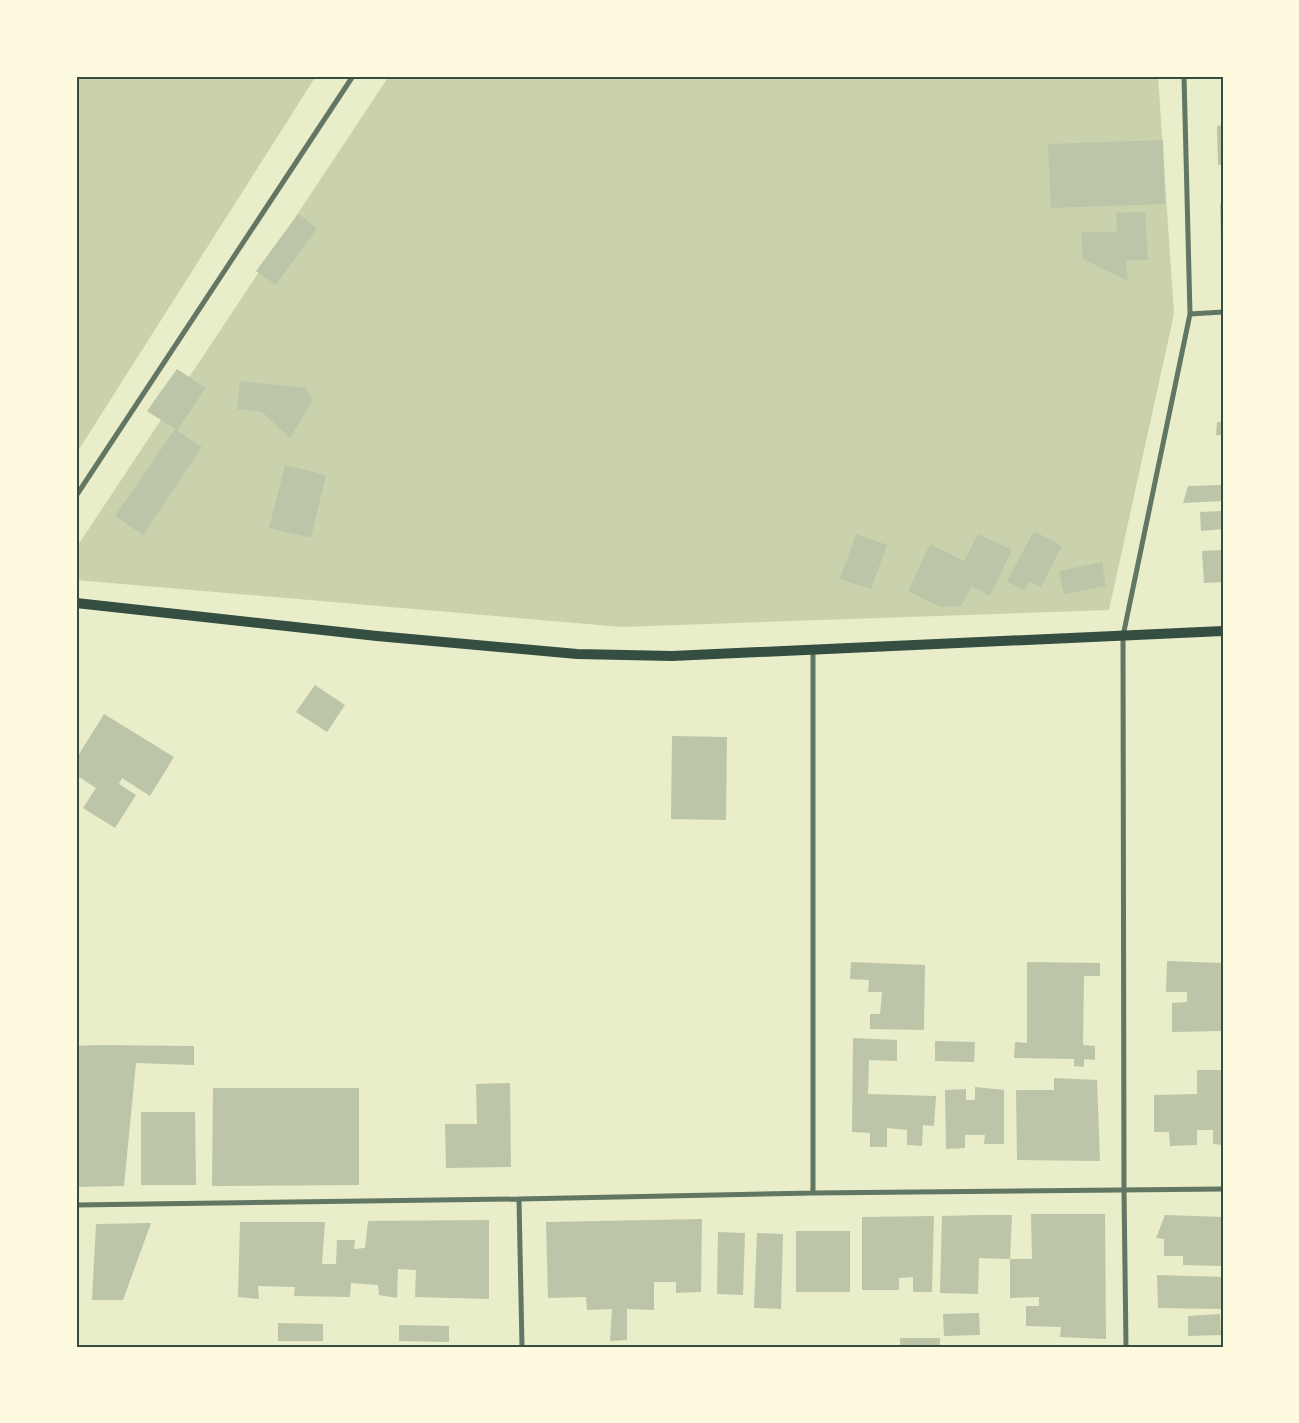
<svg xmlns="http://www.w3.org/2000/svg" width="1299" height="1423" font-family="Barlow,sans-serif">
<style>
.green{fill:#cad2ad}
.building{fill:#bcc5a7}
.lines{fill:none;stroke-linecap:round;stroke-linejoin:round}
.minor{stroke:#617663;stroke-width:5}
.secondary{stroke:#344e41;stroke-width:10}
.neatline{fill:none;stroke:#344e41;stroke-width:2}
</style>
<rect width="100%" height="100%" fill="#e9edc9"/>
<!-- green -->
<path class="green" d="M76,76h240l-240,378z
M389,76h769l16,238 -65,296 -487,17 -546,-47v-32z"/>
<!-- building -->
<path class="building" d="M1223,125v40h-5l-1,-39z
M1163,140l2,64 -114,4 -3,-64z
M1220,204h3v41h-2z
M1145,212l3,48h-22l2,21 -45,-22 -2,-27h36l-1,-19z
M298,214l19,14 -41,57 -20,-14z
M177,369l29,19 -29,42 25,17 -59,88 -28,-19 60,-87 -28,-18z
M240,381l65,7 8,12 -23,38 -28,-26 -25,-3z
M1217,422h6v13h-7z
M285,465l41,10 -15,63 -42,-10z
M1223,485v16l-40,2 5,-17z
M1223,511v18l-22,2 -1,-19z
M1034,531l28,15 -21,41 -12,-6 -5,10 -17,-10z
M856,534l31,11 -16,44 -31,-10z
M978,534l34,16 -22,46 -18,-10 -11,20 -21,1 -32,-16 22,-47 34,17z
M1223,550v32l-19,1 -2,-32z
M1102,562l4,24 -42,8 -5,-23z
M315,685l30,20 -18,27 -31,-20z
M104,714l70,43 -24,39 -28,-18 -3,6 17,11 -21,33 -32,-20 13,-20 -20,-13v-16z
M672,736l55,1 -1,83 -55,-1z
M1167,961l56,2v68l-51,1v-29l15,-1v-10h-21z
M851,962l74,3 -1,65 -54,-1v-15h10l2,-22h-14l1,-12 -19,-1z
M1027,962l73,1v13h-16l-1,69 12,1v14l-11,-1v8l-10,-1v-7l-60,-1 1,-16 12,1z
M853,1038l44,2v21l-28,-1 -1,34 68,2 -2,30 -11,-1 -1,21 -15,-1v-15l-20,-2v19h-17v-14l-18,-1z
M935,1041l40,1 -1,20 -39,-1z
M98,1045l96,1v19l-58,-2 -12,123 -48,1v-141z
M1197,1070h26v75l-10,-1v-14h-16v15l-27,1 -1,-14h-15v-37l43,-1z
M1054,1078l43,2 3,81 -83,-1 -1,-70h38z
M510,1083l1,84 -65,1 -1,-44h32l-1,-40z
M975,1087l29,3v54h-20l1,-9h-20v13l-19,1 -1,-59 21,-1v11h9z
M213,1088h146v97l-147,1z
M141,1112h54l1,73h-55z
M1031,1214h74l1,125 -46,-2 1,-10 -35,-1v-20h13v-9l-29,1v-39h22z
M980,1215h32l-2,44 -31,-1 -1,36 -38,-1 2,-77z
M1165,1215l58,2 -2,49 -38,-1v-9h-19v-17l-8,-1z
M934,1216l-2,76h-19v-15l-14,1v12h-37v-73z
M702,1219l-1,73 -25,1v-11h-22v28l-27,-1v31l-17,1 2,-32 -25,1 -1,-13 -38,1 -2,-76z
M489,1220v79l-74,-2 1,-27 -18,-1 -1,29 -18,-3 -1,-10 -27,-2 -1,14 -56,-1 1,-9 -37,-1 1,13 -21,-2 2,-75h85l-3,42h14l1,-24h18l-1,9 11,-1 3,-27z
M151,1223l-28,77h-31l4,-76z
M796,1231h54v61h-54z
M718,1232l27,1 -2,62 -26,-1z
M757,1233l26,1 -2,75 -27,-1z
M1157,1275l66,2v32l-65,-1z
M979,1313l1,22 -36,1 -1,-22z
M1220,1314l1,21 -33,1v-20z
M278,1323l45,1v17h-45z
M399,1325l50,1v16l-50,-1z
M900,1338h40v9h-40z"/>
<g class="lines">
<!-- minor -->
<path class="minor" d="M1190,314l33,-2
M76,496l277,-420
M813,650v543
M519,1199l3,148
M76,1205l443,-6 294,-6 410,-4
M1126,1347l-2,-157 -1,-554 67,-322 -6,-238"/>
<!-- secondary -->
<path class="secondary" d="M76,603l301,33 200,18 95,2 551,-25"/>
</g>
<!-- border -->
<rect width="1299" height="1423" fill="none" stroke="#fefae0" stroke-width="155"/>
<rect x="78" y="78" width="1144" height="1268" class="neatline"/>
</svg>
